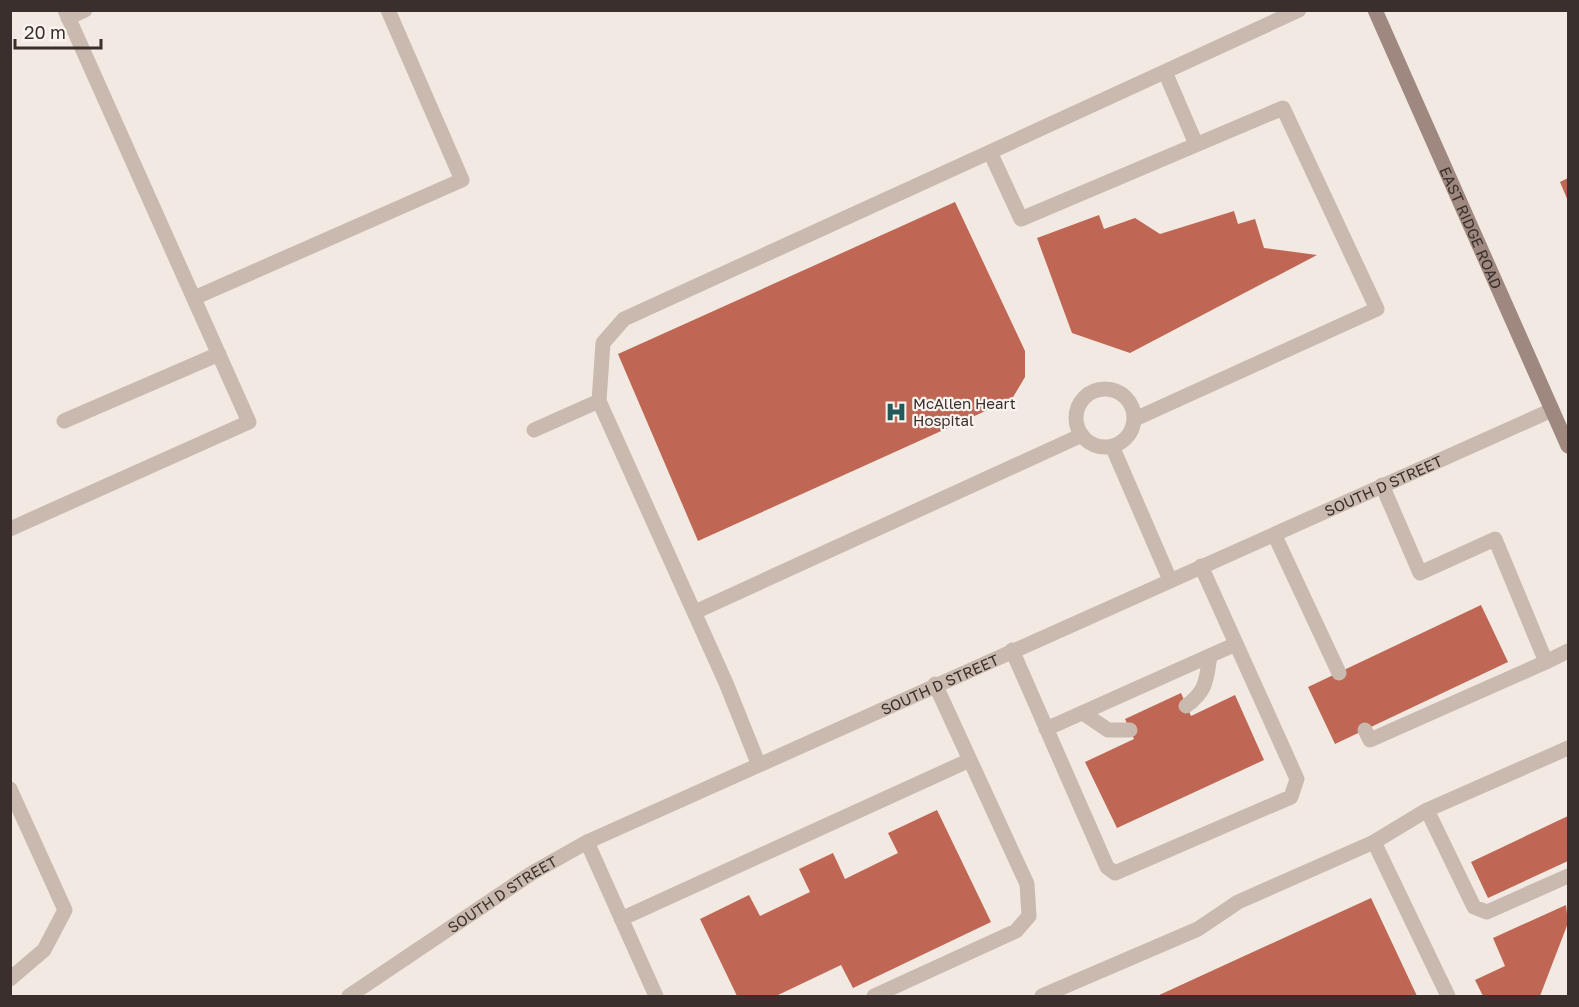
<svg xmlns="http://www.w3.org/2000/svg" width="1579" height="1007" font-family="'Golos Text',sans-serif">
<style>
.building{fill:#bf6654}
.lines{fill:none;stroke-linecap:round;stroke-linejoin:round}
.lane{stroke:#cab9ae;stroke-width:15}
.street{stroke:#cab9ae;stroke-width:15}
.secondary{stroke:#9e887f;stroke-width:15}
.labels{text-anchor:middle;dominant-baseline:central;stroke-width:4.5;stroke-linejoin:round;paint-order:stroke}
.street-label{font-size:15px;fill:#3a2f2c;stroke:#faf4ef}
.poi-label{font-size:15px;fill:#3a2f2c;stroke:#faf4ef;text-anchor:start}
</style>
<rect width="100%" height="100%" fill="#f2eae2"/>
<!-- building -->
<path class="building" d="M1568,178v23l-8,-19z
M955,202l70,149v26l-13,22 -314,142 -80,-187z
M1234,211l4,13 17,-5 9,29 53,7 -187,98 -58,-20 -35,-95 62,-23 5,14 31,-11 25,16z
M1481,605l27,57 -173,82 -27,-57z
M1181,693l10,23 44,-21 29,65 -147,68 -32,-66 49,-23 -9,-20z
M937,810l54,112 -138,66 -12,-23 -65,31h-39l-37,-77 49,-24 11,21 50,-24 -11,-23 34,-16 12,26 53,-26 -10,-20z
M1568,816v45l-80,37 -17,-36z
M1371,898l46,98h-260z
M1566,905l2,18 -28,73h-57l-8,-16 30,-14 -12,-28z"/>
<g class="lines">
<!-- lane -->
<path class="lane" d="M68,18l17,-8
M1165,72l31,72
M194,298l268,-118 -74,-170
M1076 418a29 29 0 1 1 58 0a29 29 0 1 1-58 0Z
M599,401l127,282 32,80
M1135,419l242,-110 -94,-201 -262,111 -31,-67 309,-142
M64,421l155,-67
M534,430l65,-29 4,-58 21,-24 366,-167
M1112,446l58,134
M1382,485l38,88 75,-34 51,123 22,-11
M10,529l239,-107 -184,-412
M1275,536l64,137
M695,612l387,-177
M1012,650l95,217 8,6 176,-76 6,-18 -96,-213
M1186,706c21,-15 20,-26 24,-50
M1083,713l25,17h22
M1046,729l190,-85
M1365,730l5,10 176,-78
M10,789l55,121 -21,40 -34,29
M1427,810l47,97 13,5 81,-36
M587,842l69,154
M1374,842l53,-32 141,-62
M621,919l349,-159
M874,996l142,-65 13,-15 -2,-32 -92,-200
M1042,996l156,-67 40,-27 136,-60 74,154"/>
<!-- street -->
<path class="street" id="s1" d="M349,996l183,-123 55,-31 965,-432"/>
<!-- secondary -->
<path class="secondary" id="s2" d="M1375,10l193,436"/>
</g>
<!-- icons -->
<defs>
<symbol id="hospital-bare" viewBox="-9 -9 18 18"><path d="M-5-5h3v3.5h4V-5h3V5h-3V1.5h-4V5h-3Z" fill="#235959" stroke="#faf4ef" stroke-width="2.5" paint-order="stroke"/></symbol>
</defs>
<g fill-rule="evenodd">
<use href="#hospital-bare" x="881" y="397" width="30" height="30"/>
</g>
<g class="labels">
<!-- street labels -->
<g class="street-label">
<text stroke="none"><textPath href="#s2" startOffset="238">EAST RIDGE ROAD</textPath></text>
<text stroke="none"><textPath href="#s1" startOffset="1156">SOUTH D STREET</textPath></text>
<text stroke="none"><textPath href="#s1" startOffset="670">SOUTH D STREET</textPath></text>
<text stroke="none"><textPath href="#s1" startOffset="184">SOUTH D STREET</textPath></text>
</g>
<!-- poi labels -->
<g class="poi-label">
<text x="913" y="403">McAllen Heart<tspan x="913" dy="17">Hospital</tspan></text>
</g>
</g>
<!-- border -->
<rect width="1579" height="1007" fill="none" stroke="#3a2f2c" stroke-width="24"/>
<!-- scale -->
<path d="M15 39v9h86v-9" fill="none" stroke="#3a2f2c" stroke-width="3"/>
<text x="24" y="39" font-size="18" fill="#3a2f2c" stroke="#faf4ef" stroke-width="4.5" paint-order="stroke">20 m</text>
</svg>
